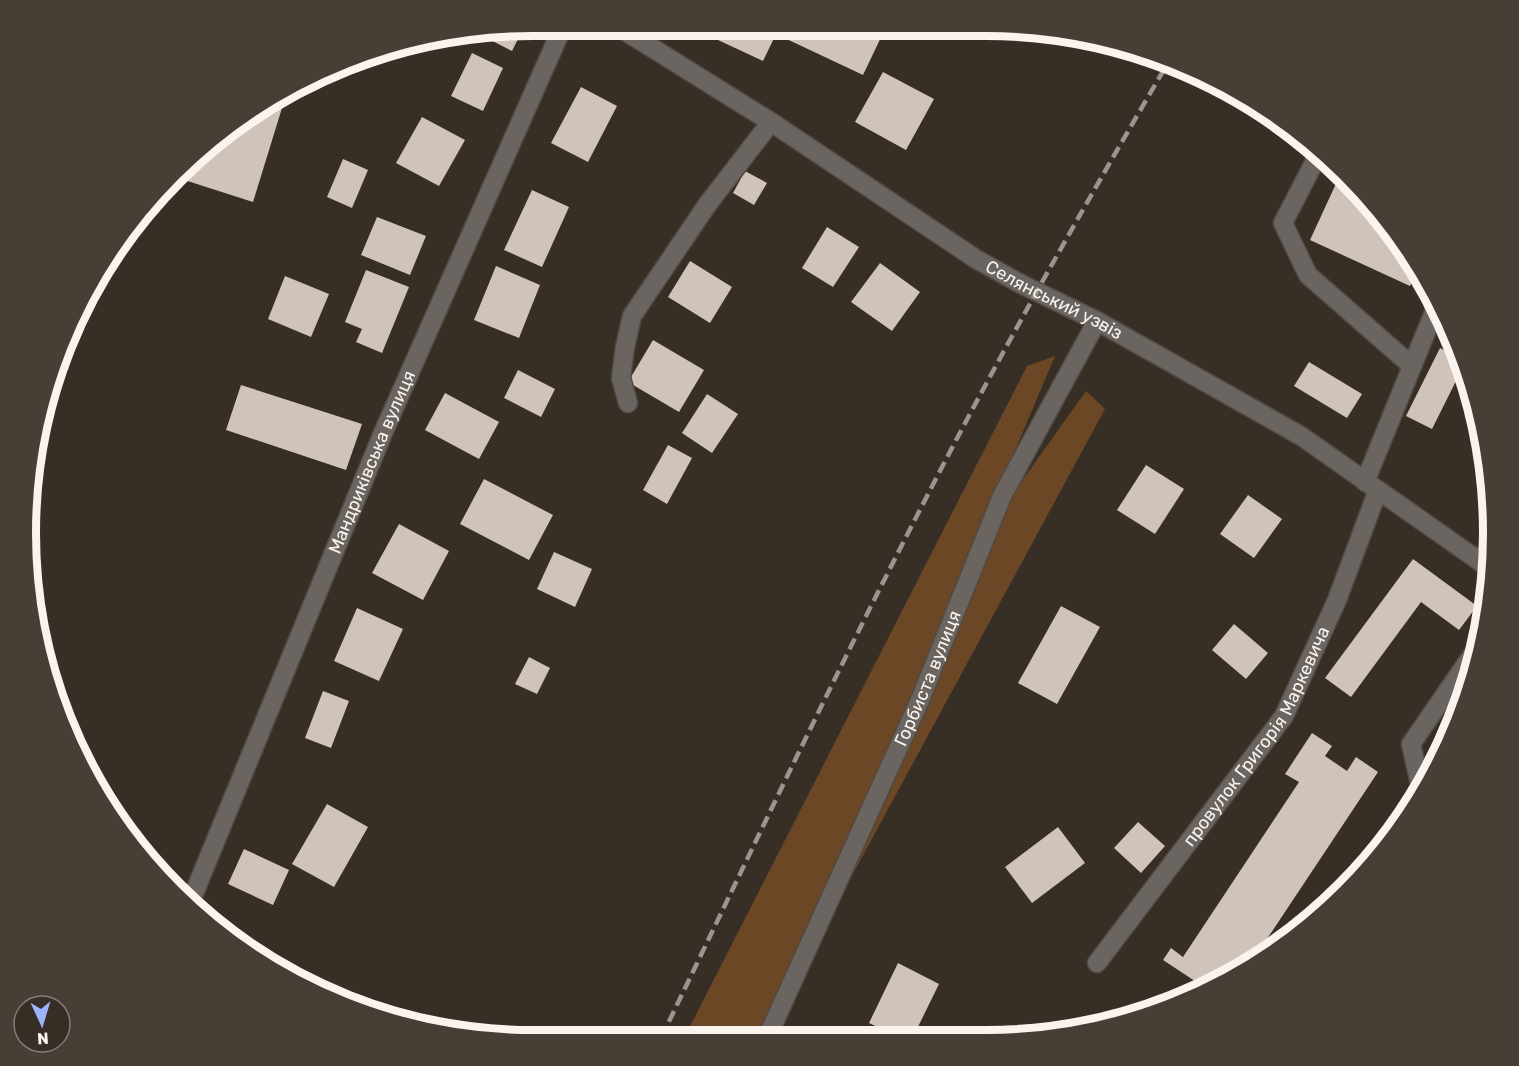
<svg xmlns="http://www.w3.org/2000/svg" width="1519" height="1066" font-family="Rubik,sans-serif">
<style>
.green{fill:#6b4726}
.building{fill:#d0c4ba}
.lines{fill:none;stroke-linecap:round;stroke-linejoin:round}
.minor-casing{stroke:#524a42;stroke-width:21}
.minor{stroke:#6a6561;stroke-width:18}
.rail{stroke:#9c948d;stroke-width:4.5;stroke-dasharray:12 6;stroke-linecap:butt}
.labels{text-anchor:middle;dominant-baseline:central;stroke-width:6;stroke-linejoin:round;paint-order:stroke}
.street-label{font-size:18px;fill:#faf3ee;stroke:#372e26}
.rim{fill:none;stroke:#faf3ee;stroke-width:8}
</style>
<rect width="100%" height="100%" fill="#372e26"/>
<!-- green -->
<path class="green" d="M1055,356l-49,116 5,24 75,-105 19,18 -341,629h-80l343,-672z"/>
<!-- building -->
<path class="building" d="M688,26h205l-3,7 -6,-2 -21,44 -87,-41 -13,27z
M524,27l-12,24 -35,-18z
M472,53l31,15 -20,43 -32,-15z
M883,72l51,27 -28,51 -51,-28z
M581,87l36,19 -29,56 -37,-19z
M286,95l-33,107 -78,-25 76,-66z
M422,117l43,23 -26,46 -43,-23z
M343,159l25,11 -16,38 -25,-11z
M745,171l22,12 -13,22 -21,-12z
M1340,175l27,23 51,71 -8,17 -100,-46z
M532,190l37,17 -27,60 -38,-17z
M377,217l49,19 -16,39 -49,-20z
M827,227l32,20 -26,40 -31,-19z
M690,261l42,26 -22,36 -42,-26z
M880,263l40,29 -28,39 -41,-29z
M496,266l44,19 -21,53 -45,-18z
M366,270l43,17 -27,66 -26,-11 6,-13 -17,-7z
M285,276l44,18 -18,43 -43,-18z
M80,314l-12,56 -12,-2 8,-30z
M653,340l51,30 -25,42 -51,-30z
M1440,348l21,11 3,6 -32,64 -26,-13z
M1309,362l53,32 -15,24 -53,-32z
M518,370l37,19 -14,28 -37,-19z
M241,385l121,39 -16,46 -120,-40z
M445,393l54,29 -20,37 -54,-29z
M707,394l31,20 -26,39 -30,-20z
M668,445l24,13 -25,46 -24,-14z
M1146,465l38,24 -29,45 -38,-24z
M484,479l69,36 -24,45 -69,-36z
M1248,495l34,24 -28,39 -34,-24z
M399,524l50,27 -26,49 -51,-27z
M554,552l38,17 -17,38 -38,-18z
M1413,559l64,47 -18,24 -38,-28 -70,95 -26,-19z
M1061,606l39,21 -43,77 -39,-21z
M357,608l46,21 -24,52 -45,-20z
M1234,624l34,29 -22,26 -34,-29z
M529,657l21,11 -13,26 -22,-10z
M1470,678h1l-12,31 -7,-5z
M323,691l26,10 -18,47 -26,-10z
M1312,733l20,13 -7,10 22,15 9,-14 22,15 -125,188 -46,29 -44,-29 8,-12 12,9 116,-175 -14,-8z
M327,804l41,23 -34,60 -42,-23z
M1138,822l27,24 -24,27 -27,-25z
M1058,827l27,36 -53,40 -27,-36z
M244,849l45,21 -16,35 -45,-21z
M233,938l32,13 -4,8 -29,-19z
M898,963l41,21 -26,53h-15l-29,-14z"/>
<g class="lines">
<defs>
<g id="minor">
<path id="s1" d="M617,26l154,96 205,137 45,25 76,37 204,115 191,134"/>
<path d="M1317,157l-34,66 25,52 104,91"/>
<path d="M628,403l-7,-25 4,-31 7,-31 75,-111 64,-83"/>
<path d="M1365,482l72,-177"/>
<path d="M1479,561l13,-16"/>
<path d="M1421,789l-10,-45 69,-100"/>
<path id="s2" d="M190,903l193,-470 180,-407"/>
<path id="s3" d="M1097,963l187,-247 53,-116 41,-110"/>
<path id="s4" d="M767,1038l153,-338 82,-204 95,-175"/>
</g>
</defs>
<!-- minor casing -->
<use href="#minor" class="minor-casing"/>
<!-- minor -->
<use href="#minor" class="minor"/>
<!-- rail -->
<path class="rail" d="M661,1038c86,-178 171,-358 262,-534 76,-149 159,-294 243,-438"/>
</g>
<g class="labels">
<!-- street labels -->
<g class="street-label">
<text stroke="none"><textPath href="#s1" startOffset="516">Селянський узвіз</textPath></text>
<text stroke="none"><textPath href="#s2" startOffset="477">Мандриківська вулиця</textPath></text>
<text stroke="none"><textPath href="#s4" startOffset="394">Горбиста вулиця</textPath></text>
<text stroke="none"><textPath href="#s3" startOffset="278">провулок Григорія Маркевича</textPath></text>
</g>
</g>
<!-- crop -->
<path d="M0 0H1519V1066H0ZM533 36H986A497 497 0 0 1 1483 533V533A497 497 0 0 1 986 1030H533A497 497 0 0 1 36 533V533A497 497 0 0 1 533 36Z" fill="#473e36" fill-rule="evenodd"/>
<path class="rim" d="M533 36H986A497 497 0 0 1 1483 533V533A497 497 0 0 1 986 1030H533A497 497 0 0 1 36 533V533A497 497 0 0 1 533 36Z"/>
<!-- north arrow -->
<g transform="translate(42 1024) rotate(176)"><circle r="28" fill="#372e26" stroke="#857d76" stroke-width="1.5"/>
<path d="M0-4.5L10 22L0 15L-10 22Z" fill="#9eb3fd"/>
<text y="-9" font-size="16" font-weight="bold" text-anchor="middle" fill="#faf3ee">N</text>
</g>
</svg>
